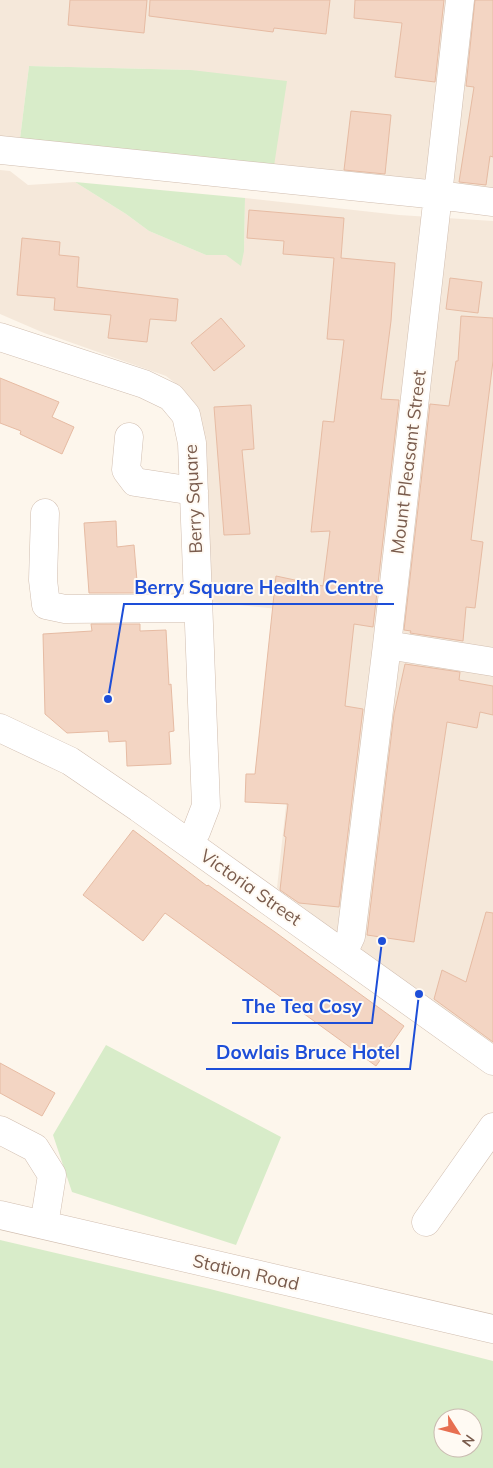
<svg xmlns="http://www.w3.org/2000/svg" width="493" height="1468" font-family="Mulish,sans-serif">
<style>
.residential{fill:#f5e8da}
.green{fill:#d8ecc9;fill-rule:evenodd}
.building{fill:#f3d5c3;stroke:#e6bba3}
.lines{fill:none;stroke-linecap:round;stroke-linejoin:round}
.minor-casing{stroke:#d1beb0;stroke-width:29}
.minor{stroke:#fff;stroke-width:28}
.labels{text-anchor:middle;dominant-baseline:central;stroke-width:4;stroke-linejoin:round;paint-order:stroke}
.street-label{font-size:18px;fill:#7a5c4d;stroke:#fffaf3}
.leader{fill:none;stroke:#1d4ed8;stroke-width:2}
.callout-dot{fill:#1d4ed8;stroke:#fffaf3;stroke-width:2}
.callout-label{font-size:19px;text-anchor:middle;font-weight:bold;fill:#1d4ed8;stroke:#fffaf3;stroke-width:4;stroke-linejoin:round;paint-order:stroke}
</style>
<rect width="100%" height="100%" fill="#fdf6ec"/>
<!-- residential -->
<path class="residential" d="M0,0h493v192l-219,-26 -83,-96 -162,-4 -9,73 -20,-3z
M0,170l10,1 18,14 47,-3 51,32 23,17 57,24 20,-1 18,-3 1,-53 154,17 94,6v826l-216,-159 30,-276 -97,-10 -16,-198 -11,-15 -17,-13 -122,-43 -44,-19z"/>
<!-- green -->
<path class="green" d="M29,66l162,4 96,11 -13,85 -254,-27z
M75,182l170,16 -1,53 -3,15 -15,-11h-20l-57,-24 -23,-17z
M106,1045l175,92 -45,108 -164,-53 -19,-57z
M0,1240l210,49 283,72v107h-493zM443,1418h30v30h-30z"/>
<!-- building -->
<path class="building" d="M70,0h77l-3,33 -76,-8z
M150,0h180l-4,34 -52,-6 -1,4 -124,-16z
M355,0h89l-9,82 -40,-5 7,-54 -48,-5z
M475,0h18v157l-3,-1 -4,29 -27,-3 15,-95 -8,-1z
M351,111l40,4 -6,59 -41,-4z
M249,210l95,8 -3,40 54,5 -4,58 -10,78 18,1 -26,227 -19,-3 -9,82 18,3 -24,198 -40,-4 -19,-13 6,-53 -2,-1 4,-32 -43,-2 1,-28h9l21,-198 47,10 7,-55 -19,1 12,-111 11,1 10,-82 -17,-1 7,-81 -51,-4 1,-13 -37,-3z
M22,238l38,4 -1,13 20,2 -2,30 101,12 -2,22 -26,-2 -3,23 -39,-4 3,-23 -57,-5 1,-12 -38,-3z
M450,278l32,4 -4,31 -32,-4z
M461,316l32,2v43l-22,179 12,2 -8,66 -9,-1 -3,34 -53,-8 1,-2 -7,-1 26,-226 19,2 7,-45h2z
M221,318l24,28 -31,25 -23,-28z
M0,378l59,24 -7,15 22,10 -12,27 -42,-20 1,-3 -21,-8z
M251,405l3,44 -12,1 8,84 -26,1 -10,-128z
M116,521l1,26 17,-2 4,48h-49l-5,-70z
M91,624h49v7l26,-1 3,55 2,-1 3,47 -5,1 2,32 -44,2 -1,-25 -17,1 -1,-11 -41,2 -22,-19 -2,-80 49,-3z
M405,664l55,8 -1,8 34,6v29l-13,-3 -3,16 -30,-6 -33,220 -47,-7 27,-221z
M133,830l74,56 1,-1 67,47 129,94 -28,40 -211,-153 -22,28 -60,-46z
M486,912l7,1v129l-59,-43 8,-29 24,12z
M0,1063l55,30 -13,23 -42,-23z"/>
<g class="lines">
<defs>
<path id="minor" d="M0,150l438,45 55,7
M0,337l144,47 27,13 15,18 6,28 14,363 -10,26 -9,10
M129,437l-3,33 9,12 59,9
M45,513l-2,67 3,25 19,4 133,-1
M387,645l106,17
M0,728l70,33 69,47 354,253
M343,953l8,-17 36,-291 73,-645
M0,1130l35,18 17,27 -8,50
M0,1215l493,114
M426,1222l67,-95"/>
</defs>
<!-- minor casing -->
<use href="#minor" class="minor-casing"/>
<!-- minor -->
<use href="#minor" class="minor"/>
</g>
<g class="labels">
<!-- street labels -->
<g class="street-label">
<text transform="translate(408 462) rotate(-83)">Mount Pleasant Street</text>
<text transform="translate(193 499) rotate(-93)">Berry Square</text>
<text transform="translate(251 887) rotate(35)">Victoria Street</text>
<text transform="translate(246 1272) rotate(13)">Station Road</text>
</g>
</g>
<!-- callouts -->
<path class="leader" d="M108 699L124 604H394M382 941L372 1023H232M419 994L410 1069H206"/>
<g class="callout-dot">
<circle cx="108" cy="699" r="5"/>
<circle cx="382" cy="941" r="5"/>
<circle cx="419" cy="994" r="5"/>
</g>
<g class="callout-label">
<text x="259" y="594">Berry Square Health Centre</text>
<text x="302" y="1013">The Tea Cosy</text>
<text x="308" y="1059">Dowlais Bruce Hotel</text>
</g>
<!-- north arrow -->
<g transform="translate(458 1433) rotate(126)"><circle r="24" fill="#fffaf3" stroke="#cabbb1"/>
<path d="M0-4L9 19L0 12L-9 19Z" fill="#e76f51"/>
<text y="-8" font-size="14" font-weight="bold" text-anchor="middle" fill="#7a5c4d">N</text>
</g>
</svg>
